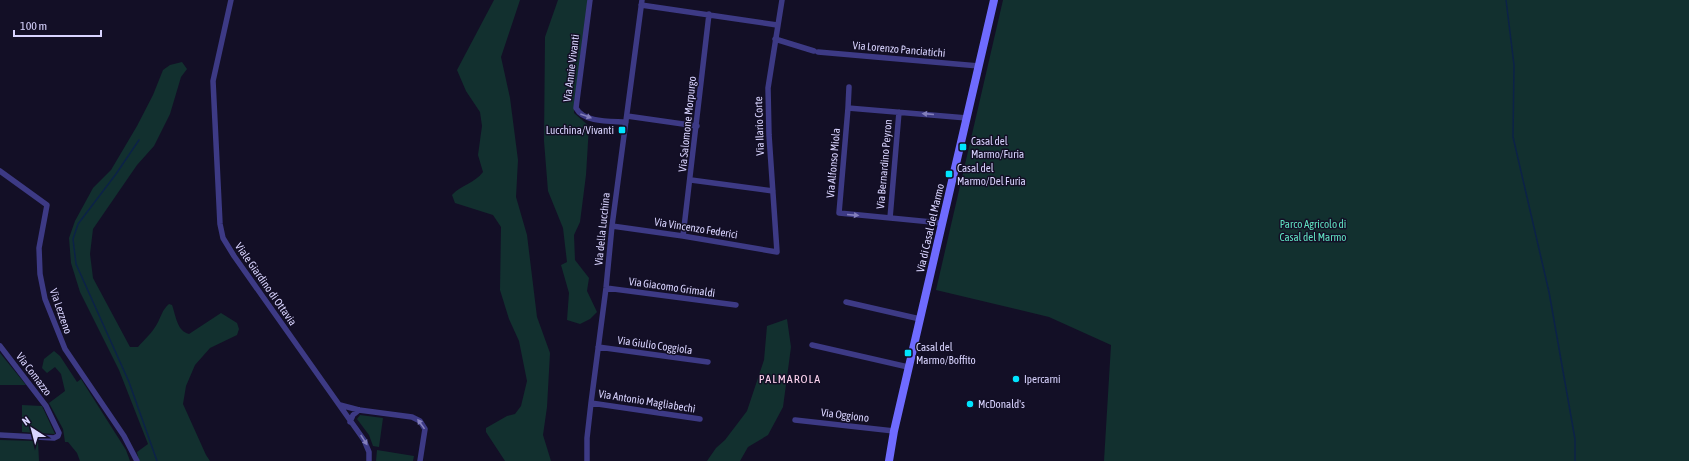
<svg xmlns="http://www.w3.org/2000/svg" width="1689" height="461" font-family="'Asap Condensed',sans-serif">
<style>
.green{fill:#12302f}
.lines{fill:none;stroke-linecap:round;stroke-linejoin:round}
.stream{stroke:#0c2248;stroke-width:1.5}
.minor{stroke:#3d3a85;stroke-width:5.5}
.secondary{stroke:#6f6bff;stroke-width:8}
.oneway{fill:#837fbc}
.poi-dot{fill:#00e5ff;stroke:#130f26;stroke-width:1.5}
.labels{text-anchor:middle;dominant-baseline:central;stroke-width:3;stroke-linejoin:round;paint-order:stroke}
.street-label{font-size:11px;fill:#d9d4ff;stroke:#130f26}
.poi-label{font-size:11px;fill:#d9d4ff;stroke:#130f26;text-anchor:start}
.park-label{font-size:11px;fill:#5fe0c0;stroke:#130f26}
.neighbourhood-label{font-size:12px;letter-spacing:1px;fill:#ffd6f0;stroke:#130f26}
</style>
<rect width="100%" height="100%" fill="#130f26"/>
<!-- green -->
<path class="green" d="M494,0h26l-19,57 9,41 8,62 -2,37 11,38 10,82 13,36 -3,54 -4,28 8,26h-46l-19,-29v-4l21,-12 8,-2 6,-8 6,-25 -8,-40 -10,-22 -9,-29 1,-63 -8,-12 -38,-12 -3,-8c9,-10 23,-12 31,-23l-5,-17 4,-29 -2,-14 -14,-21 -9,-21z
M558,0h30l-14,105v8l15,13 -3,49 -6,47 -6,13 1,25 14,18 -2,13 10,21 -7,7 -10,5 -13,-4 2,-27 -8,-28 6,-3 -4,-34 -15,-37 -4,-50 1,-104z
M1003,0h686v461h-585l7,-116 -62,-28 -113,-27z
M182,62l5,7 -6,8 -11,37 -16,32 -17,19 -44,64 -3,25 3,24 37,69h8c6,-7 14,-14 19,-23 4,-7 5,-14 12,-20l3,1c4,11 5,26 17,29l32,-21 16,10 2,6 -2,6 -27,13 -15,17 -9,21 -3,18 23,51 4,6h-71l-2,-9 11,-8 -29,-74 -39,-78 -9,-29 -2,-25 6,-17 18,-33 18,-18 26,-44 16,-31 10,-25 7,-5z
M787,319l4,28 -8,60 -15,28 -20,12 -8,14h-33l9,-13 9,-8 22,-29 17,-51 3,-34z
M54,351l6,5 17,26 4,-3 45,71 4,11h-50l-3,-8 -9,-11h-3l-2,-13 -14,-26 16,-12 -4,-17 -6,-7 -8,6 -5,-5 2,-9z
M0,353l26,32h-26z
M22,405l20,1 13,28 -33,-2z
M360,415l23,3 -4,29 -6,-1 -4,-11 -12,-16z
M0,440l38,1 1,20h-39z
M377,450l37,6 -1,5h-37z"/>
<g class="lines">
<!-- stream -->
<path class="stream" d="M1506,0l8,65 -1,72 36,155 26,147v22
M139,140l-23,34 -38,50 -5,15 3,25 53,118 28,79"/>
<!-- minor -->
<path class="minor" d="M231,0l-18,81 7,143 3,14 11,18 130,184 5,12v9
M590,0l-14,108c8,15 35,13 50,14
M641,5l136,20
M775,39l39,12
M818,52l161,14
M848,108l1,-21
M627,116l70,10
M0,171l47,34 -8,43 1,26 5,25 20,50 59,87 13,25
M691,180l82,11
M890,218l9,-106
M942,223l-103,-10 9,-105 119,10
M612,226l71,10 94,16 -8,-117 -1,-47 14,-88
M683,236l26,-222
M606,288l130,17
M846,302l74,17
M812,345l96,22
M0,346l46,60 13,27 -1,3 -4,2 -54,-3
M598,347l110,15
M591,403l109,16
M340,405l19,5 53,7 8,4 5,8 -5,32
M795,420l99,11
M350,422l3,-7 6,-5
M587,461v-23l4,-35 15,-115 6,-62 30,-226"/>
<!-- secondary -->
<path class="secondary" d="M889,461l5,-30 100,-431"/>
</g>
<!-- one-way arrows -->
<defs><path id="oneway-solid" d="M-6-.8H1V-3.2L6.5 0L1 3.2V.8H-6Z"/></defs>
<g class="oneway">
<use href="#oneway-solid" transform="translate(928 114) rotate(-175)"/>
<use href="#oneway-solid" transform="translate(586 116) rotate(20)"/>
<use href="#oneway-solid" transform="translate(853 215) rotate(5)"/>
<use href="#oneway-solid" transform="translate(421 424) rotate(-126)"/>
<use href="#oneway-solid" transform="translate(364 440) rotate(57)"/>
</g>
<!-- markers -->
<g class="poi-dot">
<rect x="618" y="126" width="8" height="8" rx="2"/>
<rect x="959" y="143" width="8" height="8" rx="2"/>
<rect x="945" y="170" width="8" height="8" rx="2"/>
<rect x="904" y="349" width="8" height="8" rx="2"/>
<circle cx="1016" cy="379" r="4"/>
<circle cx="970" cy="404" r="4"/>
</g>
<g class="labels">
<!-- street labels -->
<g class="street-label">
<text transform="translate(899 49) rotate(5)">Via Lorenzo Panciatichi</text>
<text transform="translate(571 68) rotate(-83)">Via Annie Vivanti</text>
<text transform="translate(687 124) rotate(-84)">Via Salomone Morpurgo</text>
<text transform="translate(759 126) rotate(-92)">Via Ilario Corte</text>
<text transform="translate(833 163) rotate(-85)">Via Alfonso Miola</text>
<text transform="translate(884 164) rotate(-85)">Via Bernardino Peyron</text>
<text transform="translate(696 228) rotate(9)">Via Vincenzo Federici</text>
<text transform="translate(930 228) rotate(-77)">Via di Casal del Marmo</text>
<text transform="translate(602 229) rotate(-84)">Via della Lucchina</text>
<text transform="translate(266 284) rotate(55)">Viale Giardino di Ottavia</text>
<text transform="translate(672 287) rotate(8)">Via Giacomo Grimaldi</text>
<text transform="translate(61 311) rotate(71)">Via Lezzeno</text>
<text transform="translate(655 345) rotate(8)">Via Giulio Coggiola</text>
<text transform="translate(34 374) rotate(53)">Via Comazzo</text>
<text transform="translate(647 401) rotate(9)">Via Antonio Magliabechi</text>
<text transform="translate(845 415) rotate(7)">Via Oggiono</text>
</g>
<!-- poi labels -->
<g class="poi-label">
<text x="614" y="130" text-anchor="end">Lucchina/Vivanti</text>
<text x="971" y="141">Casal del<tspan x="971" dy="13">Marmo/Furia</tspan></text>
<text x="957" y="168">Casal del<tspan x="957" dy="13">Marmo/Del Furia</tspan></text>
<text x="916" y="347">Casal del<tspan x="916" dy="13">Marmo/Boffito</tspan></text>
<text x="1024" y="379">Ipercarni</text>
<text x="978" y="404">McDonald's</text>
</g>
<!-- park labels -->
<g class="park-label">
<text x="1313" y="224">Parco Agricolo di<tspan x="1313" dy="13">Casal del Marmo</tspan></text>
</g>
<!-- neighbourhood labels -->
<g class="neighbourhood-label">
<text x="790" y="379">PALMAROLA</text>
</g>
</g>
<!-- north arrow -->
<g transform="translate(32 429) rotate(324)" stroke="#130f26" stroke-width="3" paint-order="stroke">
<path d="M0-3L7 15L0 10L-7 15Z" fill="#d9d4ff"/>
<text y="-6" font-size="11" font-weight="bold" text-anchor="middle" fill="#d9d4ff">N</text>
</g>
<!-- scale -->
<path d="M14 30v6h87v-6" fill="none" stroke="#d9d4ff" stroke-width="2"/>
<text x="20" y="30" font-size="12" fill="#d9d4ff" stroke="#130f26" stroke-width="3" paint-order="stroke">100 m</text>
</svg>
